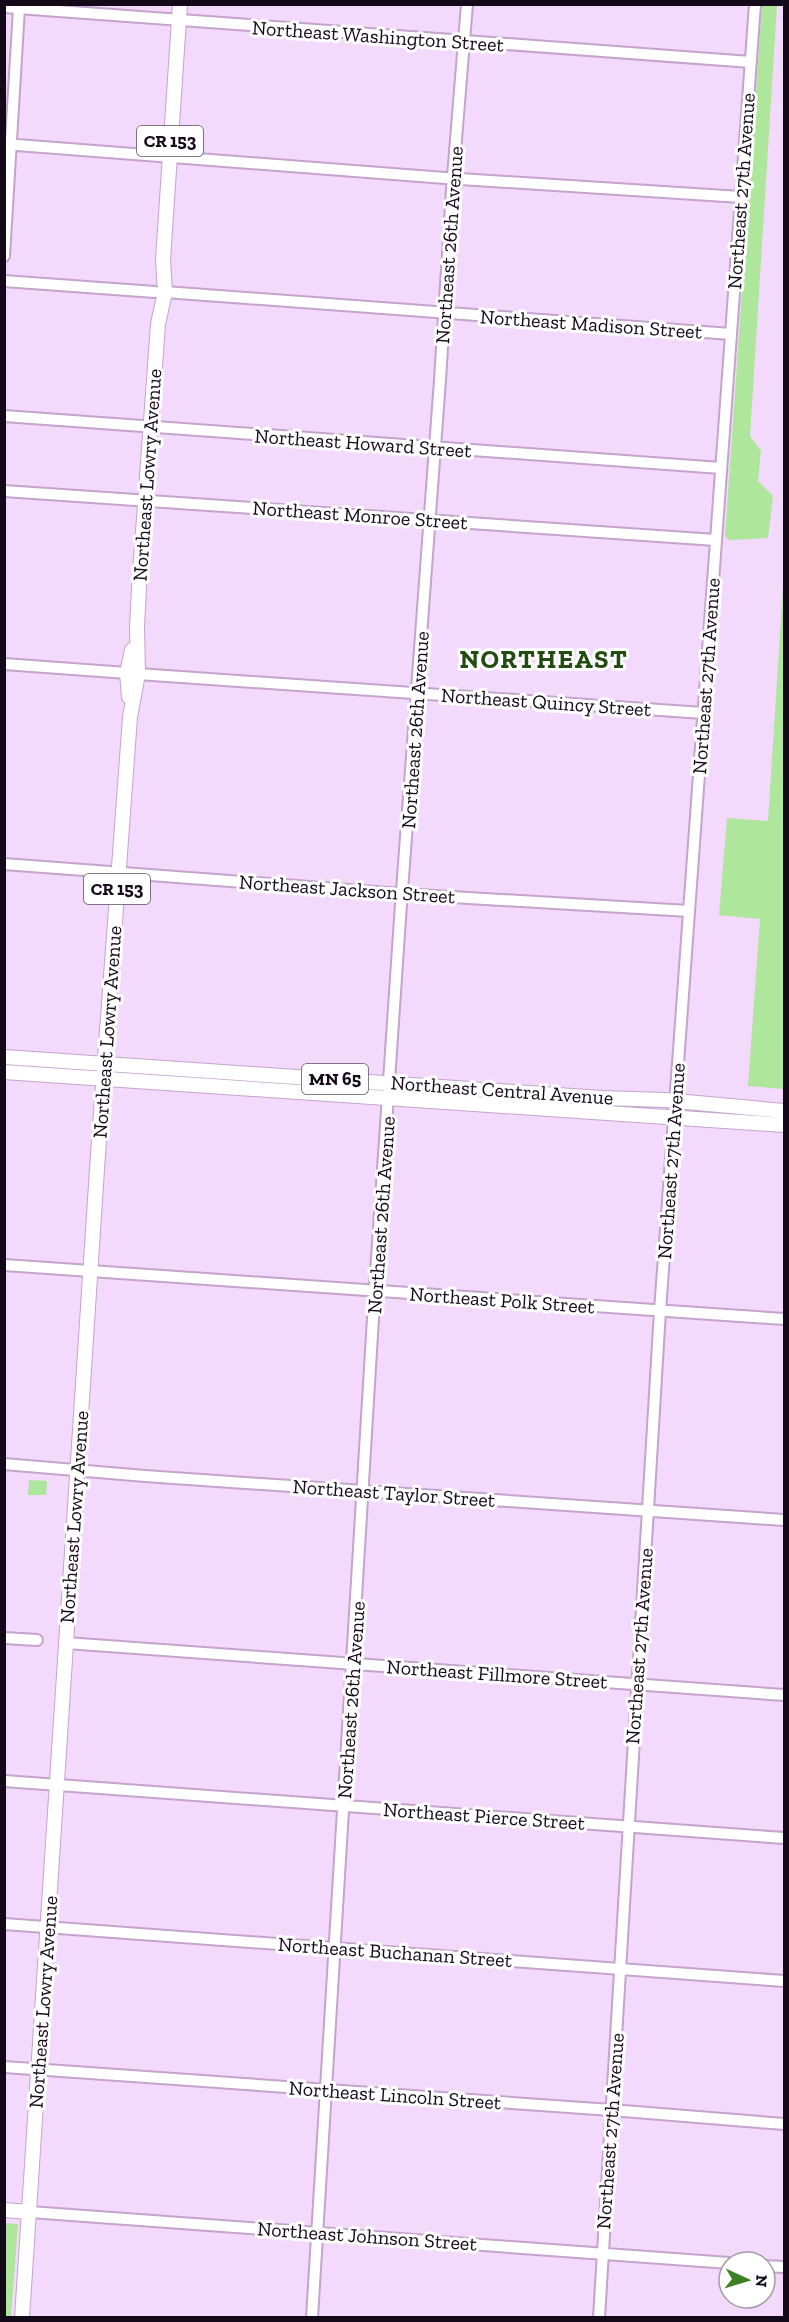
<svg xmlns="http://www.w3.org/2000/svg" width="789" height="2322" font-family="'Zilla Slab',serif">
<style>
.green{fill:#aee69c}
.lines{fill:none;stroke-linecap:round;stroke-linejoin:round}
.minor-casing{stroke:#c4a4cd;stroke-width:14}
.major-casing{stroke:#c4a4cd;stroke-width:16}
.minor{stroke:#fff;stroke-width:10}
.major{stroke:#fff;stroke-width:14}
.labels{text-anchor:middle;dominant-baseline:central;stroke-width:6;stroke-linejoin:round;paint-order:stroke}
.shield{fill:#fff;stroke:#5a535d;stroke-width:1.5}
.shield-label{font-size:18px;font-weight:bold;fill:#140918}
.street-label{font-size:20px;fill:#140918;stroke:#fff}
.district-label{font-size:26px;font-weight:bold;letter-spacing:1.5px;fill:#224c11;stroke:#fff}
</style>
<rect width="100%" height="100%" fill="#f3d9fb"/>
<!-- green -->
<path class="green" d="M762,5h15l-27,431 11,15 -3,30 15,15 -5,42 -38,2 -5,-4z
M784,572v517l-36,-3 12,-167 -41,-4 8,-97 41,3z
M29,1480l18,1 -1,14h-18z
M4,2223l14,1 -7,93h-6z"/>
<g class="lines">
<defs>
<path id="minor" d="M4,7l747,55
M4,144l441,34 296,19
M4,256l15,-248
M4,281l151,11
M165,292l566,42
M4,416l717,52
M4,491l712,49
M4,664l123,9
M138,674l565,39
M4,864l398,30 287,17
M4,1265l780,54
M4,1464l141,12 639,44
M4,1638l33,2
M66,1643l718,52
M4,1781l780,57
M4,1924l780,57
M4,2067l607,43 173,14
M30,2212l699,51
M765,2266l19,1
M312,2318l62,-1016 27,-398 39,-524 12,-191 15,-185
M599,2318l61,-1007 95,-1307"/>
<path id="major" d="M129,697l-2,-24 5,-23
M4,1057l598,41 63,2 119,11
M4,1072l780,53
M4,2210l26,2
M22,2318l76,-1164 32,-437 8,-43 -1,-47 2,-40 19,-263 7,-32 -2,-32 17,-256"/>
</defs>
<!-- minor casing -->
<use href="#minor" class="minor-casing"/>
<!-- major casing -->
<use href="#major" class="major-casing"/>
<!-- minor -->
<use href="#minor" class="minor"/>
<!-- major -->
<use href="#major" class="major"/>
</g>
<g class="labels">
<!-- shield labels -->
<g class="shield">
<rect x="137" y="126" width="66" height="30" rx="4.5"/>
<rect x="84" y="874" width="66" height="30" rx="4.5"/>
<rect x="302" y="1064" width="66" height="30" rx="4.5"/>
</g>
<g class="shield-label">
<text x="170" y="141">CR 153</text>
<text x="117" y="889">CR 153</text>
<text x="335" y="1079">MN 65</text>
</g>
<!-- street labels -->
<g class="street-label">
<text transform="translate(378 36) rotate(4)">Northeast Washington Street</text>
<text transform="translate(741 191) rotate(-86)">Northeast 27th Avenue</text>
<text transform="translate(449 245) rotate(-86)">Northeast 26th Avenue</text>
<text transform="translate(591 324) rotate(4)">Northeast Madison Street</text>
<text transform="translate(363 443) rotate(4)">Northeast Howard Street</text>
<text transform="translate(147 475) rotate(-86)">Northeast Lowry Avenue</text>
<text transform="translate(360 515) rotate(4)">Northeast Monroe Street</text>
<text transform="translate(706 676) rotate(-86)">Northeast 27th Avenue</text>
<text transform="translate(546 702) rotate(4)">Northeast Quincy Street</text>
<text transform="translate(415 730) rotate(-86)">Northeast 26th Avenue</text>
<text transform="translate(347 889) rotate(4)">Northeast Jackson Street</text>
<text transform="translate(107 1032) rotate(-86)">Northeast Lowry Avenue</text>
<text transform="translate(502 1090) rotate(4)">Northeast Central Avenue</text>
<text transform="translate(671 1161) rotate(-86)">Northeast 27th Avenue</text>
<text transform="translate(381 1215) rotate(-86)">Northeast 26th Avenue</text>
<text transform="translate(502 1300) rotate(4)">Northeast Polk Street</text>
<text transform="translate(394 1493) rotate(4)">Northeast Taylor Street</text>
<text transform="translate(74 1517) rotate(-86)">Northeast Lowry Avenue</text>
<text transform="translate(639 1646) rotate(-86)">Northeast 27th Avenue</text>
<text transform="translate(497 1674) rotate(4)">Northeast Fillmore Street</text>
<text transform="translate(351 1700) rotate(-86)">Northeast 26th Avenue</text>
<text transform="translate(484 1816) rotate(4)">Northeast Pierce Street</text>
<text transform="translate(395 1952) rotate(4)">Northeast Buchanan Street</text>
<text transform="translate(43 2002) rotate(-86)">Northeast Lowry Avenue</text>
<text transform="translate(395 2095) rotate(4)">Northeast Lincoln Street</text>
<text transform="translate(610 2131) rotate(-86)">Northeast 27th Avenue</text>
<text transform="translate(367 2236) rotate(4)">Northeast Johnson Street</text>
</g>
<!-- district labels -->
<g class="district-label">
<text x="544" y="659">NORTHEAST</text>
</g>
</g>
<!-- border -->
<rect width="789" height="2322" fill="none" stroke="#140918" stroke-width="12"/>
<!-- north arrow -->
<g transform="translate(747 2280) rotate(94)"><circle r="28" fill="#ffffff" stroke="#a19da3" stroke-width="1.5"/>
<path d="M0-4.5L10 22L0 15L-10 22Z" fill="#3d8023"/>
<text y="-9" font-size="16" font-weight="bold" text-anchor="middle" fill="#140918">N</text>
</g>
</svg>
